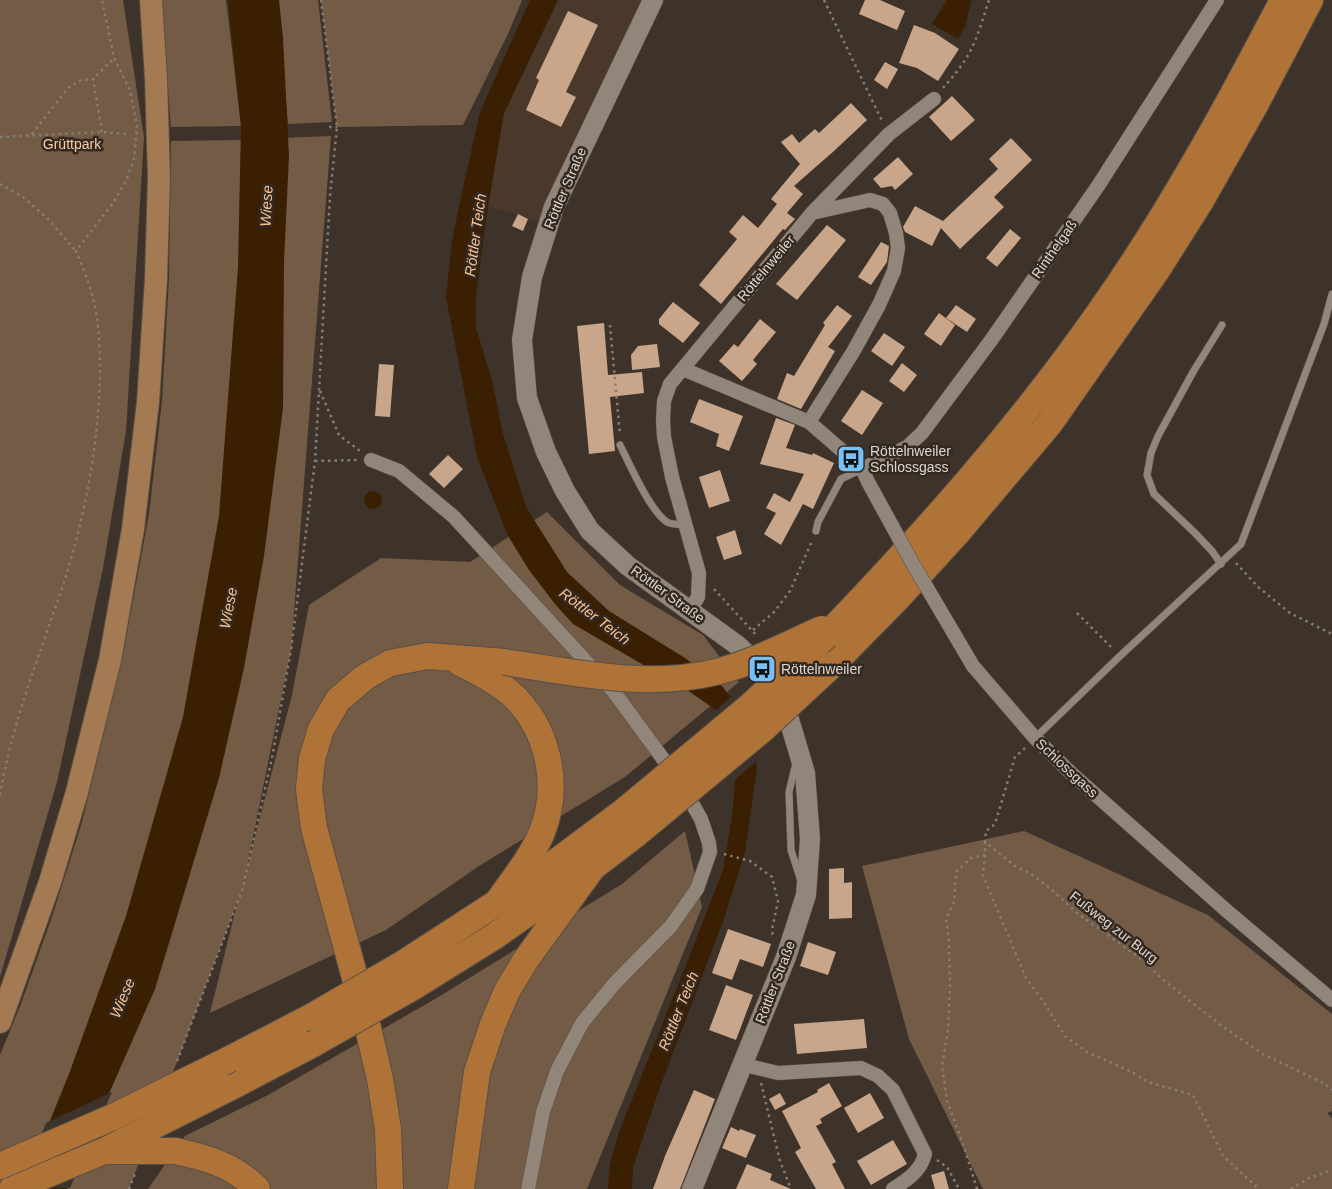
<svg xmlns="http://www.w3.org/2000/svg" width="1332" height="1189" font-family="Arial,sans-serif">
<style>
.built{fill:#4a392b}
.green{fill:#735b46}
.water{fill:#3a1f03}
.pier{fill:#3e332a}
.building{fill:#c9a689}
.lines{fill:none;stroke-linecap:round;stroke-linejoin:round}
.lane-casing{stroke:#595047;stroke-width:8}
.street-casing{stroke:#595047;stroke-width:15}
.secondary-casing{stroke:#595047;stroke-width:21}
.primary-casing{stroke:#595047;stroke-width:24}
.highway-casing{stroke:#595047;stroke-width:28}
.path{stroke:#867d75;stroke-width:2.5;stroke-dasharray:2.5 4;stroke-linecap:butt}
.lane{stroke:#92857a;stroke-width:7}
.street{stroke:#92857a;stroke-width:14}
.secondary{stroke:#92857a;stroke-width:20}
.primary{stroke:#a47a52;stroke-width:22}
.highway{stroke:#b07337;stroke-width:26}
.street-bridge-casing{stroke:#595047;stroke-width:15;stroke-linecap:butt}
.highway-bridge-casing{stroke:#595047;stroke-width:28;stroke-linecap:butt}
.street-bridge{stroke:#92857a;stroke-width:14}
.highway-bridge{stroke:#b07337;stroke-width:26}
.labels{text-anchor:middle;dominant-baseline:central;stroke-width:5;stroke-linejoin:round;paint-order:stroke}
.park-label{font-size:14px;fill:#f8cda7;stroke:#342920}
.street-label{font-size:14px;fill:#ded7d1;stroke:#342920}
.poi-label{font-size:14px;fill:#ded7d1;stroke:#342920;text-anchor:start}
.water-label{font-size:15px;font-style:italic;fill:#f8c293;stroke:#342920}
</style>
<rect width="100%" height="100%" fill="#3e332a"/>
<!-- built -->
<path class="built" d="M558,0h95l-104,224 -61,-18 16,-93z"/>
<!-- green -->
<path class="green" d="M0,0h123l21,137 -18,294 -23,137 -46,214 -57,195z
M161,0h65l15,126 -70,1z
M277,0h41l14,122 -44,2z
M321,0h201l-14,34 -45,91 -126,2z
M331,136l-40,514 -45,221 46,-176 17,-90 72,-47 89,4 77,-50 73,73 83,50 36,47 -114,95 -146,89 -93,64 -176,83 28,-113 -109,289h-129v-134l21,-51 32,-90 29,-92 40,-163 27,-145 13,-113 7,-123 2,-137 68,-1z
M685,831l17,76 -115,282h-439l37,-53 83,-41 167,-96 187,-115z
M1024,831l184,84 124,99v97l-5,2 5,5v71h-349l-74,-150 -47,-173z"/>
<!-- water -->
<path class="water" d="M228,0h51l4,38 6,118 -5,105 -1,147 -19,148 -20,112 -25,110 -64,211 -88,200h-45l47,-115 57,-158 57,-199 36,-201 19,-249 3,-141z
M530,0h28l-54,113 -16,93 -12,89v33l16,52 11,54 23,73 41,65 42,39 76,47 38,29 27,37 7,44 -12,84 -21,67 -64,168 -27,80 -1,22h-24l2,-25 9,-32 73,-182 31,-80 9,-54 4,-45 -4,-25 -16,-36 -26,-18 -117,-68 -18,-20 -26,-34 -22,-36 -30,-77 -31,-160 6,-56 10,-49 18,-80z
M947,0h24l-5,25 -8,14 -26,-15z
M364 500a9 9 0 1 1 18 0a9 9 0 1 1-18 0Z"/>
<!-- pier -->
<path class="pier" d="M732,696l20,27 6,37 -26,22 1,-11 -3,-24 -16,-35z
M112,1092l-42,96 -51,1 27,-66z"/>
<!-- building -->
<path class="building" d="M865,0h15l25,11 -8,19 -38,-16z
M568,11l30,14 -32,67 10,5 -15,30 -35,-17 13,-30 -3,-2z
M914,25l21,8 24,16 -21,32 -21,-13 -18,-5z
M885,62l13,7 -11,20 -13,-9z
M952,96l23,24 -24,21 -22,-24z
M851,103l16,17 -33,31 -40,35 9,8 -16,19 8,6 -10,11 -2,-1 -62,75 -22,-19 38,-46 -8,-7 14,-17 15,13 19,-24 -6,-5 29,-35 -19,-22 11,-8 7,9 16,-14 4,4z
M1011,138l21,22 -38,37 10,10 -44,42 -19,-21 -9,18 -27,-14 -2,-5 12,-21 28,15 55,-52 -9,-10z
M898,157l15,17 -18,16 -3,-4 -11,2 -8,-9z
M518,214l10,5 -5,12 -11,-5z
M827,225l19,15 -49,60 -21,-16z
M1010,229l11,9 -24,29 -11,-9z
M881,242l8,4 -2,16 -16,23 -13,-8z
M673,302l27,21 -17,20 -24,-19v-5z
M837,305l15,11 -24,31 7,4 -34,58 -24,-10 10,-26 7,3 31,-51 -2,-2z
M956,305l20,14 -9,13 -21,-14z
M939,313l16,12 -14,21 -17,-12z
M760,319l16,13 -23,28 4,4 -15,17 -23,-20 15,-17 4,3z
M604,323l4,52 34,-3 2,21 -34,4 5,54 -26,3 -12,-128z
M884,333l21,14 -13,19 -21,-15z
M657,344l3,23 -28,3 -1,-15 7,-9z
M902,363l15,12 -13,17 -15,-11z
M379,364l15,1 -4,52 -15,-1z
M862,390l21,13 -21,32 -21,-14z
M699,399l44,17 -14,35 -13,-5 3,-12 -29,-12z
M776,418l19,7 -9,23 26,7 1,-2 21,10 -21,46 -10,-5 -22,41 -17,-11 12,-21 -10,-5 8,-15 16,9 14,-28 -44,-10z
M448,455l15,14 -19,19 -15,-14z
M720,470l10,31 -21,7 -10,-31z
M735,530l7,24 -18,6 -8,-23z
M844,868v15l8,-1v36l-23,1v-50z
M728,929l43,15 -8,23 -23,-8 -8,21 -20,-7z
M808,942l28,10 -8,23 -28,-9z
M726,985l27,10 -17,45 -27,-10z
M864,1019l3,29 -70,6 -3,-30z
M829,1083l13,23 -22,13 2,4 -6,3 20,36 -4,2 13,25h-29l-21,-37 6,-4 -19,-37 36,-19 -1,-2z
M694,1090l21,9 -35,90h-27l12,-33z
M780,1093l6,11 -11,6 -6,-11z
M870,1093l14,25 -26,15 -14,-25z
M731,1127l8,4 1,-2 16,6 -10,23 -24,-10z
M893,1140l14,24 -36,21 -14,-24z
M747,1164l25,10 -2,6 21,9h-55z
M944,1171l5,18h-14l-4,-14z"/>
<g class="lines">
<defs>
<path id="lane" d="M620,445c9,18 30,66 47,77 4,3 14,2 19,3
M816,531l2,-9 23,-43 21,-10
M1221,564l-9,-13 -17,-18 -41,-39 -7,-19 4,-22 7,-17 35,-64 29,-47
M1035,738l85,-82 121,-112 83,-220 8,-30
M796,763l-7,29 2,58 9,28"/>
<path id="street" d="M683,369l126,53 45,39 8,8 4,8
M809,422l44,-70 26,-47 15,-34 4,-23 -2,-15 -6,-20 -7,-9 -13,-4 -58,13
M371,460l28,11 55,46 160,175 52,71 27,42 8,14 8,24 1,9 -13,37 -26,37 -57,58 -32,39 -25,48 -14,41 -15,77
M862,469l45,-22 15,-14 70,-94 106,-153 119,-186
M690,610l8,-13 1,-24 -27,-96 -8,-40 -1,-17 1,-19 6,-17 142,-171 77,-79 45,-35
M973,666l62,72 36,35 156,138 105,89
M744,1062l9,5 25,6 83,-5 17,8 15,14 32,64c-4,17 -18,26 -32,35"/>
<path id="secondary" d="M653,0l-99,207 -22,70 -10,63 5,58 19,54 19,39 25,40 38,35 109,79 36,34 12,27 20,67 5,66 -4,56 -20,62 -94,232"/>
<path id="primary" d="M0,1022l50,-140 27,-90 33,-132 23,-131 15,-127 8,-123 3,-102 -3,-98 -5,-79"/>
<path id="highway" d="M826,636c98,-102 192,-207 273,-323 70,-99 128,-205 184,-313
M460,663c17,8 34,17 49,29 39,34 52,92 33,140 -10,25 -30,49 -45,71
M832,665l63,-64 63,-69 92,-109 107,-153 43,-68 55,-97 55,-105
M404,963l128,-83 91,-68
M413,987l82,-51 98,-69 42,-32
M230,1059l81,-42
M229,1088l84,-44
M175,1151c31,6 60,15 82,38
M12,1189l92,-38
M390,1189l-2,-60 -8,-50 -17,-72 -49,-179 -5,-39 3,-30 9,-30 17,-29 27,-23 25,-14 38,-7 76,6
M461,1189l16,-117 16,-48 14,-33 18,-30 68,-94"/>
</defs>
<!-- lane casing -->
<use href="#lane" class="lane-casing"/>
<!-- street casing -->
<use href="#street" class="street-casing"/>
<!-- secondary casing -->
<use href="#secondary" class="secondary-casing"/>
<!-- primary casing -->
<use href="#primary" class="primary-casing"/>
<!-- highway casing -->
<use href="#highway" class="highway-casing"/>
<!-- path -->
<path class="path" d="M824,0l59,123
M943,88c7,-8 14,-16 20,-25 13,-18 19,-42 26,-63
M329,127h8
M102,132l-9,-53 21,-21
M32,134l36,-46 13,-8 12,-1
M0,137l102,-5 24,2
M0,184l23,13 24,21 29,33
M610,325l10,110
M320,391l19,44 21,16
M315,461l42,-1
M1236,563l22,24 32,26 42,21
M714,589l43,47
M1077,613l36,36
M753,630l21,-18 16,-21 22,-50
M1025,748l-10,9 -20,67 -9,7 -1,11 30,24 16,8 20,15 26,24 60,43 30,27 55,43 41,28 62,30 7,6
M0,795c12,-72 39,-138 62,-207 26,-77 44,-180 36,-261 -2,-27 -12,-52 -22,-76l37,-48 13,-22 8,-22 3,-33 -7,-36 -16,-32 -12,-58
M724,854l26,7 22,16 6,24 -6,29 1,8
M985,855l-2,21 43,102 17,23 22,35 22,16 45,20 16,10 45,13 30,61 36,33
M177,1061l65,-170 30,-133 19,-108 24,-189 15,-265 7,-69 -16,-127
M761,1083l19,78 11,28
M937,1160l10,7 12,22
M129,1189l7,-18
M977,1189l-13,-42 -17,-46 -5,-35 6,-36 2,-44 -1,-43 -3,-24 8,-17 2,-30 15,-14 14,-3v-13
M1291,1189l18,-11 23,-8"/>
<!-- lane -->
<use href="#lane" class="lane"/>
<!-- street -->
<use href="#street" class="street"/>
<!-- secondary -->
<use href="#secondary" class="secondary"/>
<!-- primary -->
<use href="#primary" class="primary"/>
<!-- highway -->
<use href="#highway" class="highway"/>
<defs>
<path id="street-bridge" d="M867,480l46,84 60,102"/>
<path id="highway-bridge" d="M504,662c69,10 143,27 212,10 37,-9 72,-28 106,-43
M623,812l126,-105 77,-71
M635,835l128,-106 69,-64
M311,1017l93,-54
M313,1044l100,-57
M104,1151l125,-63
M110,1151h65
M0,1166l113,-49 117,-58"/>
</defs>
<!-- street-bridge casing -->
<use href="#street-bridge" class="street-bridge-casing"/>
<!-- highway-bridge casing -->
<use href="#highway-bridge" class="highway-bridge-casing"/>
<!-- street-bridge -->
<use href="#street-bridge" class="street-bridge"/>
<!-- highway-bridge -->
<use href="#highway-bridge" class="highway-bridge"/>
</g>
<!-- icons -->
<defs>
<symbol id="bus-square" viewBox="-11 -11 22 22"><rect x="-9" y="-9" width="18" height="18" rx="4" fill="#76c0f7" stroke="#342920"/><path d="M-5-6H5V4H4V6H2V4H-2V6H-4V4H-5ZM-3.5-4V0h7V-4ZM-3.5 1.2v1.5H-2V1.2ZM2 1.2v1.5H3.5V1.2Z" fill="#111"/></symbol>
</defs>
<g fill-rule="evenodd">
<use href="#bus-square" x="835" y="443" width="32" height="32"/>
<use href="#bus-square" x="746" y="653" width="32" height="32"/>
</g>
<g class="labels">
<!-- park labels -->
<g class="park-label">
<text x="72" y="144">Grüttpark</text>
</g>
<!-- street labels -->
<g class="street-label">
<text transform="translate(565 188) rotate(-67)">Röttler Straße</text>
<text transform="translate(1054 249) rotate(-55)">Rinthelgaß</text>
<text transform="translate(766 268) rotate(-50)">Röttelnweiler</text>
<text transform="translate(668 594) rotate(36)">Röttler Straße</text>
<text transform="translate(1067 768) rotate(43)">Schlossgass</text>
<text transform="translate(1114 927) rotate(38)">Fußweg zur Burg</text>
<text transform="translate(775 982) rotate(-69)">Röttler Straße</text>
</g>
<!-- poi labels -->
<g class="poi-label">
<text x="870" y="451">Röttelnweiler<tspan x="870" dy="16">Schlossgass</tspan></text>
<text x="781" y="669">Röttelnweiler</text>
</g>
<!-- water labels -->
<g class="water-label">
<text transform="translate(266 206) rotate(-87)">Wiese</text>
<text transform="translate(475 235) rotate(-82)">Röttler Teich</text>
<text transform="translate(228 608) rotate(-79)">Wiese</text>
<text transform="translate(595 616) rotate(37)">Röttler Teich</text>
<text transform="translate(122 998) rotate(-67)">Wiese</text>
<text transform="translate(678 1011) rotate(-68)">Röttler Teich</text>
</g>
</g>
</svg>
